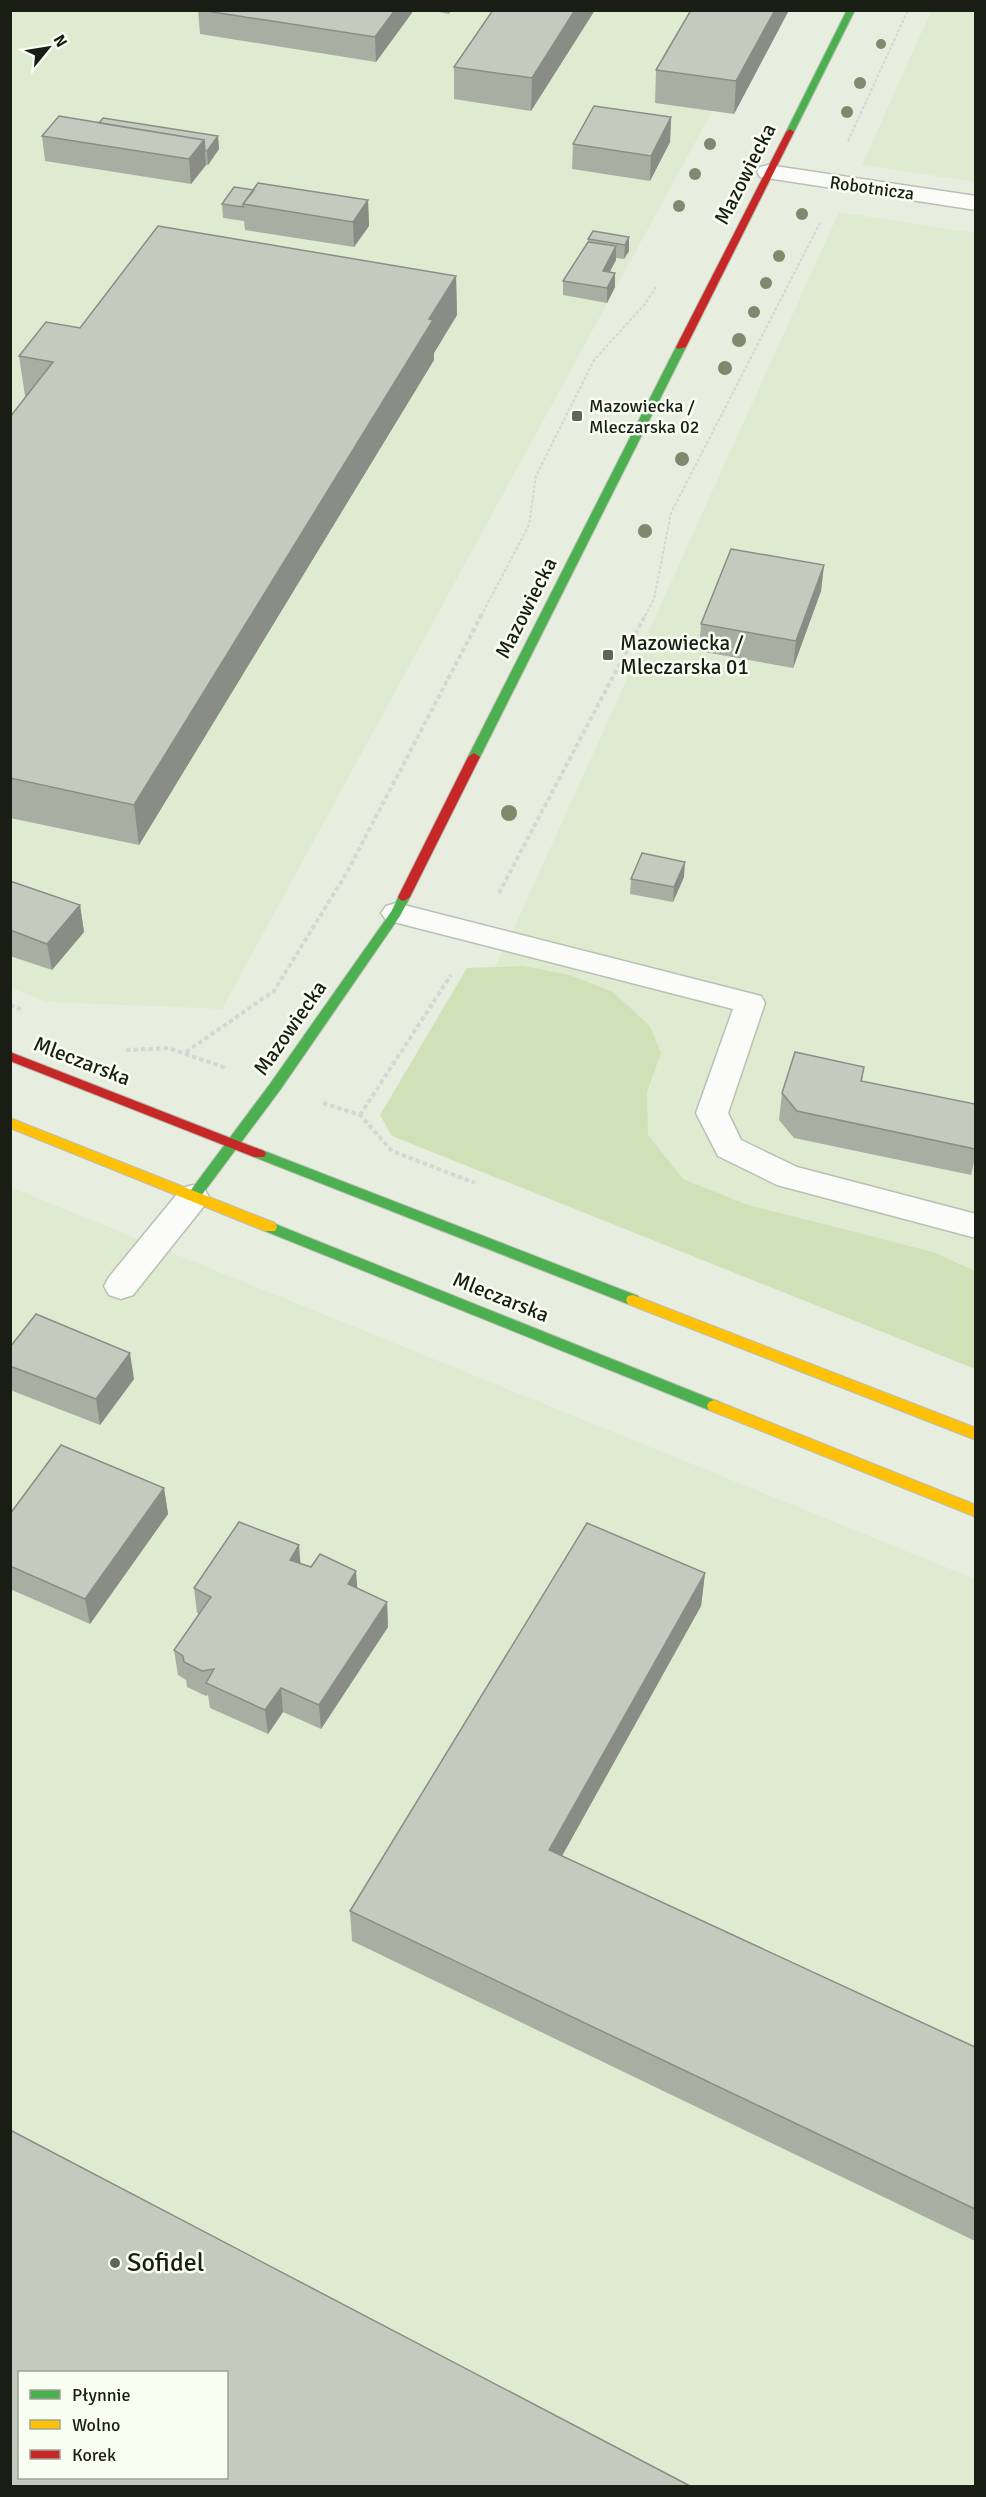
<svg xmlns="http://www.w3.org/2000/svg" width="986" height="2497" font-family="Signika,sans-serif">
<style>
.built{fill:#dfebd1;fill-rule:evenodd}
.green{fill:#d0e1b8}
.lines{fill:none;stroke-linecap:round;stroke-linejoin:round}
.lane-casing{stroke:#b9bfb2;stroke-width:3}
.street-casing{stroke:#b9bfb2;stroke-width:3}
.fast-casing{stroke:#b9bfb2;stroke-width:2}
.slow-casing{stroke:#b9bfb2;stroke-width:2}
.jam-casing{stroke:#b9bfb2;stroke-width:2}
.path-far1{stroke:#d5d7d3;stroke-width:2;stroke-dasharray:3 2;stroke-linecap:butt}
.path{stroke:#d5d7d3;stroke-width:4;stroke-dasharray:4.5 3;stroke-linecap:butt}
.lane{fill:#fbfcfa;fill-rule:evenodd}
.street{fill:#fbfcfa;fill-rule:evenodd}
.fast{fill:#4caf50;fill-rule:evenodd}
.slow{fill:#ffc107;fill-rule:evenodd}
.jam{fill:#c62828;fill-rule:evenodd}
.tree{fill:#7e896d}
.wall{fill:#a9aea3}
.shaded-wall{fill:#8a8d85}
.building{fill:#c5cabe;stroke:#8a8d85;stroke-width:1.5;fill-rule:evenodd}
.poi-dot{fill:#61665a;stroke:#f9fef3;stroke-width:2}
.labels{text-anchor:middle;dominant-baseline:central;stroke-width:5;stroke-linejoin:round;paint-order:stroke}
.far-street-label{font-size:18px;fill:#191d13;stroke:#f9fef3}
.far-poi-label{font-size:18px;fill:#191d13;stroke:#f9fef3;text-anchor:start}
.street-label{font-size:21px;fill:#191d13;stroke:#f9fef3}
.poi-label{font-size:21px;fill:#191d13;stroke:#f9fef3;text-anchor:start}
.near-poi-label{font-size:26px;fill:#191d13;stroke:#f9fef3;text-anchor:start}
</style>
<rect width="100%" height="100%" fill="#e7eedf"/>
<!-- built -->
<path class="built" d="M10,11h757l-545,998 -174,-7 -37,-14z
M931,11h44v171l-113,-17z
M839,212l136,21v1120l-562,-215 105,-219z
M10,1187l965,392v907h-964zM20,2372h206v106h-206z"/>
<!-- green -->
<path class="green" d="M523,966l47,9 43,17 37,34 11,27 -14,39 1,43 35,44 65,26 185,47 42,19v98l-583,-233 -12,-21 87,-147z"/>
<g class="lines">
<defs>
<path id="lane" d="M396,903l365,93 4,7 -37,110 13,27 56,27 179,47v24l-199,-53 -59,-29 -22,-43 37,-104 -347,-89 -5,-7 5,-7z
M193,1185l11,3 5,9 -5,9 -71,89 -12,4 -12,-4 -5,-9 5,-9 73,-89z"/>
<path id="street" d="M768,165l208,31v14l-216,-33 -3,-5 3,-5z"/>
<path id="fast" d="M847,10h8l-61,122 -7,2 -1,-2z
M681,344l5,3 -206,410 -6,4 -4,-1 -2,-3 208,-410z
M404,893l6,4 -10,19 -120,174 -82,110h-10l-2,-3 2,-3 82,-110 121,-172 9,-18z
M259,1149l379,147 2,4 -2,4h-10l-374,-147 -2,-3z
M270,1222l449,180 2,4 -2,4h-10l-444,-179 -2,-4 2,-4z"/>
<path id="slow" d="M10,1118l265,105 2,4 -2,4h-10l-255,-103z
M633,1295l343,133v12l-348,-136 -2,-4 2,-4z
M714,1400l262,105v12l-267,-107 -2,-4 2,-4z"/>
<path id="jam" d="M790,129l4,3 -108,215 -8,2 -2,-2 110,-215z
M474,753l6,4 -70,140 -6,4 -4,-1 -2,-3 70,-140z
M10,1052l254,99 2,3 -2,3h-10l-244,-96z"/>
</defs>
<!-- lane casing -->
<use href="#lane" class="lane-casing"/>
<!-- street casing -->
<use href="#street" class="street-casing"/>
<!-- fast casing -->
<use href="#fast" class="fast-casing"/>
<!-- slow casing -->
<use href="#slow" class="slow-casing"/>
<!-- jam casing -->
<use href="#jam" class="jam-casing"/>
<!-- path-far1 -->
<path class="path-far1" d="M848,141l60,-131
M481,616l48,-91 7,-49 58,-116 51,-56 11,-17
M645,616l9,-17 17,-86 150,-292"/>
<!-- path -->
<path class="path" d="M499,893l147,-279
M10,1005l14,5
M126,1050l42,-2 58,20
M186,1052l88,-61 72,-117 136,-260
M323,1103l37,12 32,36 83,32
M360,1115l91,-140"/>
<!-- lane -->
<use href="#lane" class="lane"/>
<!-- street -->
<use href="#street" class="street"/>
<!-- fast -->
<use href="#fast" class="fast"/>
<!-- slow -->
<use href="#slow" class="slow"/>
<!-- jam -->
<use href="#jam" class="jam"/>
</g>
<!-- trees -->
<g class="tree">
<circle cx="881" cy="44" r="5"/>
<circle cx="860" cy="83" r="6"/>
<circle cx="847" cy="112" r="6"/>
<circle cx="710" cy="144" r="6"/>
<circle cx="695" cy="174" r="6"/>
<circle cx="679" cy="206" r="6"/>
<circle cx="802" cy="214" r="6"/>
<circle cx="779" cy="256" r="6"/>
<circle cx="766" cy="283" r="6"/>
<circle cx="754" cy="312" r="6"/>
<circle cx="739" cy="340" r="7"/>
<circle cx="725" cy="368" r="7"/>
<circle cx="682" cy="459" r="7"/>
<circle cx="645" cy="531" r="7"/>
<circle cx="509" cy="813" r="8"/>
</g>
<!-- wall -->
<path class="wall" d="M198,10h216l-38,52 -176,-28z
M429,10h23l-3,4z
M493,10h102l-64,101 -77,-12v-32z
M789,10l-55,104 -79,-11 1,-33z
M671,117l-1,25 -20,39 -78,-12 1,-25z
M42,136h176l1,13 -11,16h-2l-15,19 -146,-23z
M254,190l114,10 1,26 -15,21 -109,-17 -1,-9 -21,-3 -1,-14z
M629,237v14l-5,8 -8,-1v2l-7,12 6,1v14l-8,16 -44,-8v-14l25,-39v-3z
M456,276l1,39 -23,38v7l-295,485 -129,-27v-401l17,-21h-2l-6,-40 61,-28z
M824,565l-3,26 -28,77 -94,-17 2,-27z
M684,877l-11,25 -43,-8 1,-15z
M10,881l70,24 4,27 -32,38 -42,-14z
M864,1067l-2,14 113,23v54l-4,17 -177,-37 -15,-18 3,-27z
M10,1347l124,32 -34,46 -90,-35z
M164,1488l4,26 -78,110 -80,-35v-75z
M300,1563l87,39 1,25 -67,102 -38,-17 -15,22 -58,-26 -2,-13 -2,1 -19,-9 -1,-7 -8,-5 -4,-25 25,-36 -2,-1 -3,-25z
M705,1573l-4,33 -139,250 413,191v194l-623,-300 -2,-30z"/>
<!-- shaded-wall -->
<path class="shaded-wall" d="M395,10h19l-38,52 -1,-25z
M575,10h20l-64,101 1,-33z
M775,10h14l-55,104 2,-33z
M671,117l-1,25 -20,39 1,-25z
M218,136l1,13 -11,16 -1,-14z
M204,140l2,25 -15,19 -2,-25z
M368,200l1,26 -15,21 -1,-25z
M629,237v14l-5,8 1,-14z
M616,246v14l-13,25v-14z
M615,273v14l-8,16v-15z
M456,276l1,39 -23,38v7l-295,485 -5,-40z
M824,565l-3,26 -28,77 3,-27z
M685,862l-1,15 -11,25 1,-15z
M80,905l4,27 -32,38 -5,-26z
M130,1353l4,26 -34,46 -4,-26z
M164,1488l4,26 -78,110 -5,-25z
M299,1545l2,25 -11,-10z
M356,1571l2,25 -10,-12z
M705,1573l-4,33 -153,275 1,-31z
M387,1602l1,25 -67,102 -2,-24z
M281,1688l2,24 -15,22 -3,-24z"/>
<!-- building -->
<path class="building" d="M200,10h195l-20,27z
M493,10h82l-43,68 -78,-11z
M691,10h84l-39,71 -80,-11z
M594,106l77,11 -20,39 -78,-12z
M59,116l145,24 -15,19 -147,-23z
M103,118l115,18 -11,15h-2l-1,-11 -105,-17z
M258,183l110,17 -15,22 -110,-18z
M234,187l20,3 -11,14v3l-21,-3z
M158,226l298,50 -27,43 4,1 -299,485 -124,-27v-361l43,-55 -34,-6 27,-34 34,6z
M593,231l36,6 -4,8 -37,-6z
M588,242l28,4 -13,25 12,2 -8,15 -44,-7z
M731,549l93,16 -28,76 -95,-17z
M642,853l43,9 -11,25 -43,-8z
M10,881l70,24 -33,39 -37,-14z
M795,1052l69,15 -3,14 114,23v45l-178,-38 -15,-18z
M36,1314l94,39 -34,46 -86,-33v-19z
M61,1445l103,43 -79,111 -75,-33v-52z
M239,1522l60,23 -9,15 21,7 9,-13 36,17 -8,13 39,18 -68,103 -38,-17 -16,22 -59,-27 8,-14 -12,2 -18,-9 -1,-6 -9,-6 37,-53 -17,-9z
M587,1523l118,50 -156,277 426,197v162l-625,-298z
M10,2130l682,357h-682zM20,2373h206v105h-206z"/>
<!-- markers -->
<g class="poi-dot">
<rect x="571" y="410" width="12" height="12" rx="3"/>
<rect x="602" y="649" width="12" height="12" rx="3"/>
<circle cx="115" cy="2263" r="6"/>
</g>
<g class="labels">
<!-- far-street labels -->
<g class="far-street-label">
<text transform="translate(872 188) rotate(8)">Robotnicza</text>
</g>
<!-- far-poi labels -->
<g class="far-poi-label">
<text x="589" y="406">Mazowiecka /<tspan x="589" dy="21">Mleczarska 02</tspan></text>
</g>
<!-- street labels -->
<g class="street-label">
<text transform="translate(745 174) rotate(-63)">Mazowiecka</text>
<text transform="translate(526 608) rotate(-63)">Mazowiecka</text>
<text transform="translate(290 1028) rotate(-55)">Mazowiecka</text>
<text transform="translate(82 1061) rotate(21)">Mleczarska</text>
<text transform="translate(501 1297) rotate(22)">Mleczarska</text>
</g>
<!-- poi labels -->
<g class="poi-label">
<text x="620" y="643">Mazowiecka /<tspan x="620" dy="24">Mleczarska 01</tspan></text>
</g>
<!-- near-poi labels -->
<g class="near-poi-label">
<text x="127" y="2263">Sofidel</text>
</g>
</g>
<!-- border -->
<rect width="986" height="2497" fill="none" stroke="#191d13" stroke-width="24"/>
<!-- legend -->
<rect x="18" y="2371" width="210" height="108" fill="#f9fef3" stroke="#9fa499" stroke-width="1.5"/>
<rect x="30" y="2390" width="30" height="9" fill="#4caf50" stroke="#9fa499" stroke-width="1.5"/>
<text x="72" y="2401" font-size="18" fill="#191d13">Płynnie</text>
<rect x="30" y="2420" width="30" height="9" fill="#ffc107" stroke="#9fa499" stroke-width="1.5"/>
<text x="72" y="2431" font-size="18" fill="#191d13">Wolno</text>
<rect x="30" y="2450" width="30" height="9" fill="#c62828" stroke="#9fa499" stroke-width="1.5"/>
<text x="72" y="2461" font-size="18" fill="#191d13">Korek</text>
<!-- north arrow -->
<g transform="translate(48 48) rotate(60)" stroke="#f9fef3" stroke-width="4.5" paint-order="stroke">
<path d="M0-4.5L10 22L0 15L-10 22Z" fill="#191d13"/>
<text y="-9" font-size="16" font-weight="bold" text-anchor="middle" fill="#191d13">N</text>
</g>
</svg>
